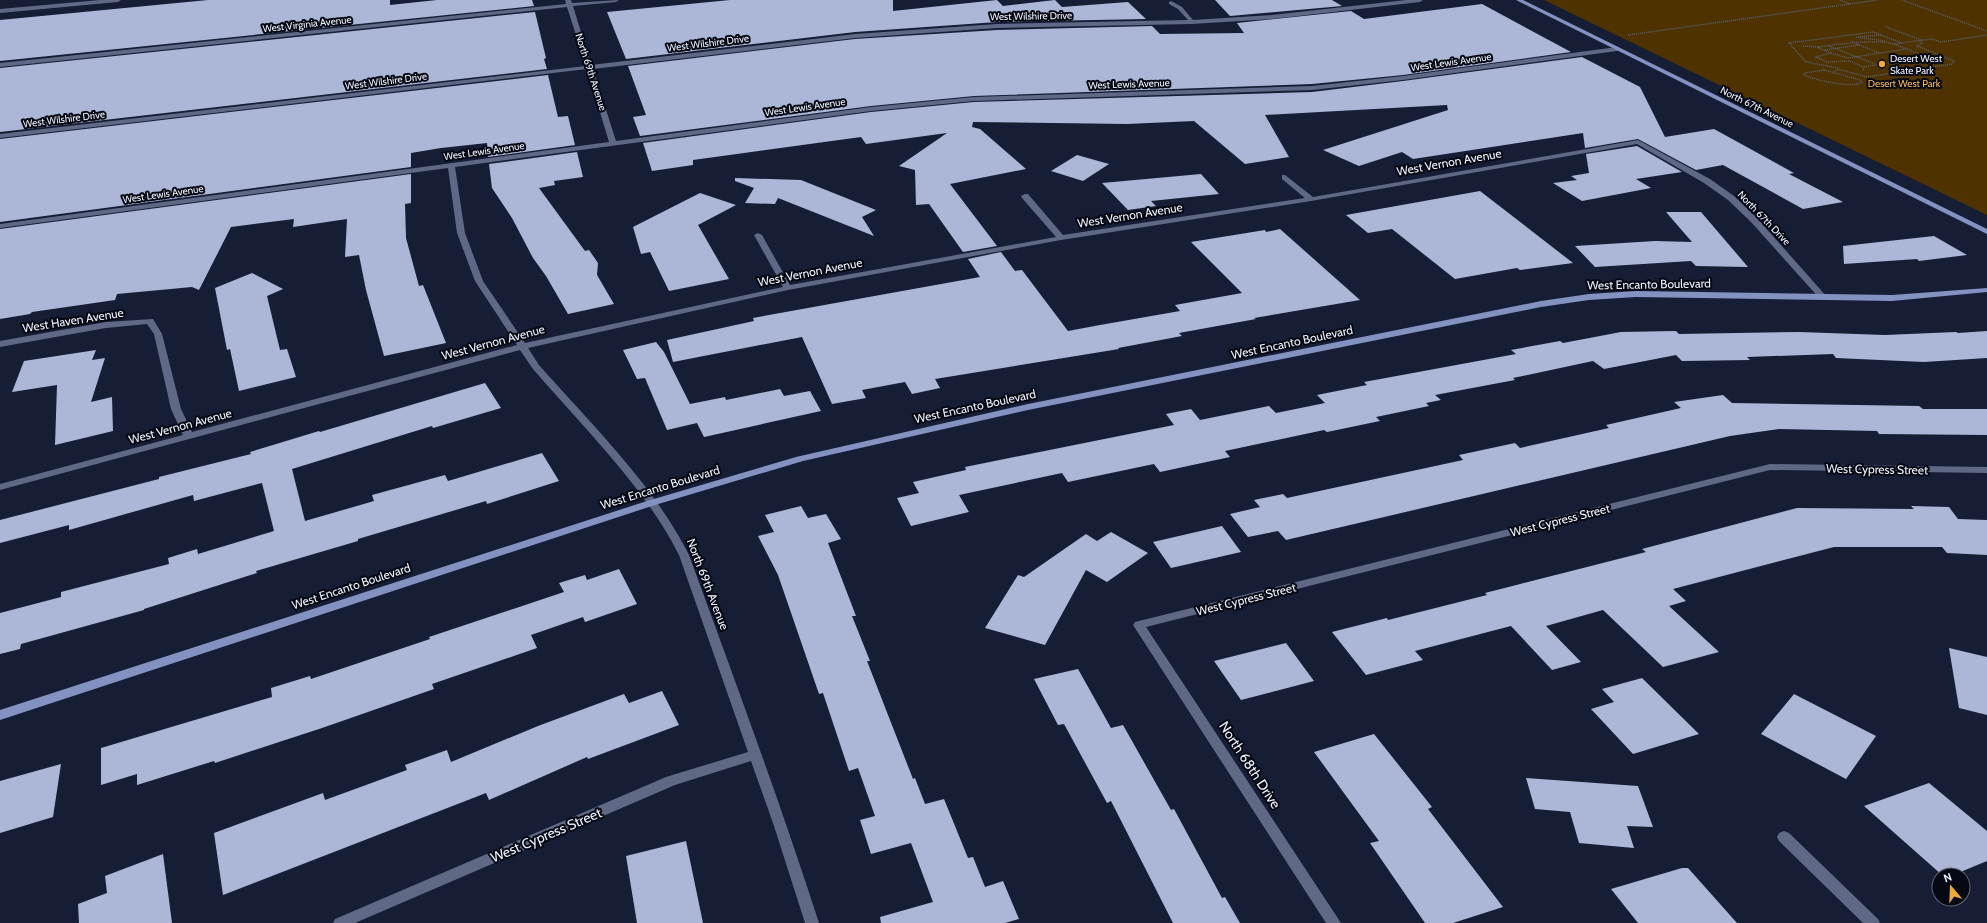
<svg xmlns="http://www.w3.org/2000/svg" width="1987" height="923" font-family="Cabin,sans-serif">
<style>
.green{fill:#4e3200}
.building{fill:#acb7d8}
.lines{fill:none;stroke-linecap:round;stroke-linejoin:round}
.path{stroke:#596074;stroke-width:1.5;stroke-dasharray:1 1;stroke-linecap:butt}
.street{fill:#5f6885;fill-rule:evenodd}
.secondary{fill:#8392c1;fill-rule:evenodd}
.poi-dot{fill:#ebaa39;stroke:#060813;stroke-width:1.5}
.labels{text-anchor:middle;dominant-baseline:central;stroke-width:4;stroke-linejoin:round;paint-order:stroke}
.far-street-label{font-size:10px;fill:#eff3fd;stroke:#060813}
.far-poi-label{font-size:10px;fill:#eff3fd;stroke:#060813;text-anchor:start}
.far-park-label{font-size:10px;fill:#f6b855;stroke:#060813}
.street-label{font-size:12px;fill:#eff3fd;stroke:#060813}
.near-street-label{font-size:14px;fill:#eff3fd;stroke:#060813}
</style>
<rect width="100%" height="100%" fill="#161e36"/>
<!-- green -->
<path class="green" d="M1544,0h443v215z"/>
<!-- building -->
<path class="building" d="M208,0h182v5l47,-5h95l2,6 -534,55v-41z
M730,0h163v11l104,-11 6,6 52,-6 7,7 66,-5 18,17 -149,3 -142,10 -229,27 -19,-47z
M1215,0h117l10,6 -112,10z
M1482,4l89,48 -168,23 -91,9 -338,12 -103,10 -231,30 -7,-19 13,-2 -18,-49 227,-27 142,-9 155,-4 8,8 84,-1 -7,-10 114,-12 13,8z
M535,12l11,46 -2,1 3,10 -547,63v-64z
M1582,57l58,30 25,50 49,-8 80,44 -5,1 54,28 -40,7 -80,-44 -27,5 -58,-31 -53,9 -2,-15 -170,26 -11,-7 -43,14 -36,-16 125,-40 -1,-5 -182,10 24,42 -44,7 -51,-43 -67,3 -154,-2 -1,5 8,2 46,40 -76,15 47,62 -34,6 -34,-48 -13,1 -1,-35 -16,-4 48,-33 -81,11 -5,-7 -168,23v5l-41,6 -9,-28 228,-31 103,-10 338,-10 91,-11z
M548,75l10,42 10,-1 7,29 -87,12 -1,-14 -46,5 -30,5v14l-411,55v-83z
M1637,146l45,26 -46,7 15,9 -69,13 -29,-18 24,-3 -6,-4 18,-3 -3,-19z
M577,152l6,25 -29,4 1,4 -16,3 46,63 4,-1 9,13 -1,12 17,29 -46,10 -22,-38 -13,-18 -21,-40 -20,-30 -3,-24z
M1077,155l32,9 -26,17 -32,-10z
M411,174v29l-6,1 1,34 13,48 4,-1 23,58 -62,13 -18,-66 -7,-35 -14,2 2,-38 -54,8 1,-8 -63,8 -32,63 -7,-3 -75,7 -2,6 -83,12 -2,2 -30,5v-90z
M1201,174l18,20 -68,7 5,5 -28,4 -26,-27z
M735,178l66,2 75,30 -14,7 12,19 -96,-38 -3,6 -30,-1 9,-15 -19,-7z
M1480,191l93,72 -53,7 -3,-2 -62,11 -63,-50 -24,4 -22,-18z
M700,193l36,12 -38,20 31,54 -60,12 -19,-39 -9,2 -8,-27z
M1666,212h35l47,55 -52,-1 -5,-5 -96,6 -20,-21 80,-5 37,1z
M1280,229l80,71 -106,18 2,1 -77,14 3,3 -64,12 1,1 -184,30 5,9 -28,6 -7,-12 -43,8 4,8 -34,6 -30,-67 -129,25 -6,-22 87,-19 -1,-3 227,-41 -12,-18 33,-7 14,19 7,-1 46,61 32,-6 80,-14 -5,-6 67,-12 -51,-51 74,-12 1,2z
M1934,236l33,19 -48,6 -2,-2 -73,5 -1,-18z
M252,273l31,16 -16,7 13,54 7,-1 9,28 -57,14 -9,-42 -3,1 -12,-62z
M1676,331l3,3 120,-2 86,3 71,-3 2,1 29,-2v27l-63,4 -88,-4 -3,-4 -86,3 3,3 -68,1 -6,-6 -72,14 -11,-8 -80,17 2,2 -80,15 6,5 -15,3 3,3 -53,11 4,4 -53,11 -3,-2 -99,21 5,6 -70,15 -6,-8 -86,18 -6,-9 -103,22 10,17 -58,14 -14,-28 22,-5 -6,-11 53,-12 -1,-3 209,-42 -8,-11 25,-5 9,11 69,-14 7,7 49,-10 -8,-8 50,-10 -3,-3 152,-28 -5,-4 49,-9 3,2 58,-11z
M656,342l8,10 26,52 35,-7 1,3 54,-11 4,7 26,-5 11,20 -117,26 -7,-14 -30,7 -22,-52 -8,1 -14,-29z
M96,350l-4,10 13,-2 -14,44 21,-5 1,34 -58,14 2,-60 -45,7 12,-31z
M485,383l16,25 -68,20 -1,-2 -140,43 13,52 69,-20 -2,-6 73,-20 3,6 94,-28 17,28 -72,23 -1,-3 -128,38v2l-102,30 1,2 -113,36v1l-123,34 -1,5 -20,5v-41l61,-16v-5l108,-28 -1,-6 29,-9 1,5 76,-23 -12,-48 -68,18 -1,-6 -124,35v-5l-69,18v-23l159,-41v-2l92,-23 -1,-2 69,-21 1,1z
M1723,395l9,8 187,3 4,3h64v26l-108,-1 -2,-3 -98,-2 -49,7 -444,104 -8,-9 -30,6 -18,-23 30,-7 -6,-7 29,-6 4,4 176,-38 -4,-5 56,-12 5,5 89,-20 -3,-3 75,-17 -7,-6z
M801,506l7,12 18,-4 15,25 -13,4 28,73h-4l18,45h-3l46,118 2,-1 10,26 19,-5 24,59 5,-1 12,30 18,-6 16,38 -14,4h-124l-1,-6 53,-15 -22,-59 -40,11 -11,-34 15,-4 -17,-48 -9,3 -26,-78 -4,1 -41,-119 -20,-39 16,-4 -9,-17z
M1911,506l38,1 9,12 29,1v35l-40,-2 -5,-6h-108l-161,42 13,12 -17,5 50,46 -56,15 -60,-57 -57,16 35,36 -29,8 -41,-44 -96,25 8,9 -57,15 -34,-43 55,-14 1,2 99,-25 -2,-2 161,-41 -4,-3 155,-41 117,1z
M1222,526l19,26 -70,16 -18,-26z
M1111,532l37,21 -41,29 -21,-12 -41,75 -60,-17 33,-53 6,2 62,-43 11,7z
M619,569l18,35 -52,18 -2,-5 -52,18 6,13 -105,36 2,5 -112,39 -107,35 -1,-2 -77,24v-11l-36,11v-37l171,-51 -1,-9 39,-12 1,3 119,-40 -1,-2 135,-45 -5,-9 26,-8 2,5z
M1286,643l28,38 -73,19 -27,-39z
M1949,648l38,9v58l-28,-7z
M1078,669l33,59 12,-3 48,85 3,-1 48,89 3,-1 15,26h-67l-62,-122 -4,2 -43,-79 -6,1 -24,-46z
M1642,678l57,56 -66,20 -42,-45 23,-7 -12,-13z
M662,691l17,34 -91,34 -1,-2 -98,43 -3,-7 -263,102 -9,-62 109,-40 2,7 82,-30 -2,-5 42,-15 4,12 87,-36 86,-32 5,9z
M1794,694l82,42 -30,43 -85,-45z
M1374,734l58,73 -4,2 75,98 -50,16h-28l-55,-80 9,-2 -65,-89z
M61,764l-8,53 -53,16v-52z
M1526,778l112,8 15,41 -26,-1 7,22 -55,-5 -9,-31 -35,-3z
M1929,783l58,48v30l-34,14h-11l-78,-69z
M686,841l17,82h-66l-11,-67z
M163,854l9,69h-93l-1,-19 29,-11 -2,-17z
M1682,868h6l49,55h-99l-27,-34z"/>
<g class="lines">
<!-- path -->
<path class="path" d="M1840,0l10,4
M1902,0l85,31
M1628,35l250,-35
M1856,37l29,4
M1858,37l23,-2
M1852,42l27,11
M1803,46l14,1 14,6 -15,4 11,5 23,-1 13,6
M1829,46l46,18
M1818,47c19,-3 59,-8 76,-3
M1825,50l34,-5
M1831,53l17,5
M1848,58l58,-9
M1838,68l-32,-6 -17,-19 84,-11 29,11
M1824,70l36,10 2,2c-8,7 -48,-2 -58,-7l1,-2z
M1863,70v-3l64,-10 -33,-13 38,-5 9,3 46,-7
M1834,72l4,-3 29,8 85,-13 2,-3 -37,-15 5,-3 -1,-3 -35,-13"/>
<!-- street -->
<path class="street" d="M100,0h21l-3,2 -118,11v-4z
M565,0h6l1,3 47,-3 -3,2 -43,4 18,59 264,-31 142,-10 191,-4 -10,-11 -9,-5v-2l2,-1 11,6 11,13 79,-5 134,-15h17l-3,2 -148,17 -80,5 -195,4 -142,10 -262,31 23,72 255,-34 103,-10 338,-11 91,-10 214,-29 3,2 -3,2 -214,29 -91,10 -338,11 -103,10 -416,56 10,66 18,48 42,62 258,-56 -29,-52 4,-2 4,2 28,50 266,-48 -34,-39 -1,-2 4,-2h3l35,41 242,-37 -23,-19v-4h3l28,22 325,-57 72,39 24,17 23,22 70,79 -4,3 -3,-1 -69,-77 -23,-22 -24,-17 -67,-39 -326,57 -250,39 -273,50 -260,58 11,17c52,59 115,120 150,190 45,123 90,244 130,368h-14l-31,-97 -23,-65 -76,24 -320,138h-22l2,-4 331,-142 82,-25 -69,-197c-34,-68 -97,-129 -146,-186l-13,-19 -520,140v-6l183,-49 -12,-26 -17,-75 -7,-10 -41,4 -106,19v-6l106,-19 47,-3 9,15 19,75 11,23 325,-87 -42,-64 -18,-48 -9,-65 -448,60v-4l609,-82 -22,-73 -587,69v-4l586,-68 -19,-59 -567,60v-4l566,-59z
M1770,464l217,3v6l-217,-3 -624,157 195,296h-15l-193,-298 2,-3 4,-1z
M1784,831l5,2 89,86 2,4h-17l-84,-82 -2,-4 2,-4z"/>
<!-- secondary -->
<path class="secondary" d="M1516,0h7l464,229v5z
M1987,288v4l-95,9 -256,-4 -47,3 -48,7 -513,103 -225,51 -148,44 -655,215v-10l647,-209 149,-44 232,-53 513,-103 48,-7 47,-3 256,4z"/>
</g>
<!-- markers -->
<circle class="poi-dot" cx="1882" cy="64" r="4"/>
<g class="labels">
<!-- far-street labels -->
<g class="far-street-label">
<text transform="translate(1031 16) rotate(-1)">West Wilshire Drive</text>
<text transform="translate(307 24) rotate(-6)">West Virginia Avenue</text>
<text transform="translate(708 43) rotate(-7)">West Wilshire Drive</text>
<text transform="translate(1451 62) rotate(-8)">West Lewis Avenue</text>
<text transform="translate(591 72) rotate(72)">North 69th Avenue</text>
<text transform="translate(386 81) rotate(-7)">West Wilshire Drive</text>
<text transform="translate(1129 84) rotate(-2)">West Lewis Avenue</text>
<text transform="translate(805 107) rotate(-8)">West Lewis Avenue</text>
<text transform="translate(1757 107) rotate(26)">North 67th Avenue</text>
<text transform="translate(64 119) rotate(-7)">West Wilshire Drive</text>
<text transform="translate(484 151) rotate(-8)">West Lewis Avenue</text>
<text transform="translate(163 194) rotate(-8)">West Lewis Avenue</text>
<text transform="translate(1764 218) rotate(46)">North 67th Drive</text>
</g>
<!-- far-poi labels -->
<g class="far-poi-label">
<text x="1890" y="58">Desert West<tspan x="1890" dy="12">Skate Park</tspan></text>
</g>
<!-- far-park labels -->
<g class="far-park-label">
<text x="1904" y="83">Desert West Park</text>
</g>
<!-- street labels -->
<g class="street-label">
<text transform="translate(1449 162) rotate(-10)">West Vernon Avenue</text>
<text transform="translate(1130 215) rotate(-9)">West Vernon Avenue</text>
<text transform="translate(810 272) rotate(-11)">West Vernon Avenue</text>
<text transform="translate(1649 284) rotate(-1)">West Encanto Boulevard</text>
<text transform="translate(73 320) rotate(-9)">West Haven Avenue</text>
<text transform="translate(493 342) rotate(-15)">West Vernon Avenue</text>
<text transform="translate(1292 342) rotate(-12)">West Encanto Boulevard</text>
<text transform="translate(975 406) rotate(-12)">West Encanto Boulevard</text>
<text transform="translate(180 426) rotate(-15)">West Vernon Avenue</text>
<text transform="translate(1877 469) rotate(1)">West Cypress Street</text>
<text transform="translate(660 487) rotate(-17)">West Encanto Boulevard</text>
<text transform="translate(1560 520) rotate(-14)">West Cypress Street</text>
<text transform="translate(708 584) rotate(69)">North 69th Avenue</text>
<text transform="translate(351 586) rotate(-18)">West Encanto Boulevard</text>
<text transform="translate(1246 599) rotate(-14)">West Cypress Street</text>
</g>
<!-- near-street labels -->
<g class="near-street-label">
<text transform="translate(1250 765) rotate(57)">North 68th Drive</text>
<text transform="translate(546 835) rotate(-23)">West Cypress Street</text>
</g>
</g>
<!-- north arrow -->
<g transform="translate(1951 887) rotate(341)"><circle r="19" fill="#060813" stroke="#636671"/>
<path d="M0-3L7 15L0 10L-7 15Z" fill="#ebaa39"/>
<text y="-6" font-size="11" font-weight="bold" text-anchor="middle" fill="#eff3fd">N</text>
</g>
</svg>
